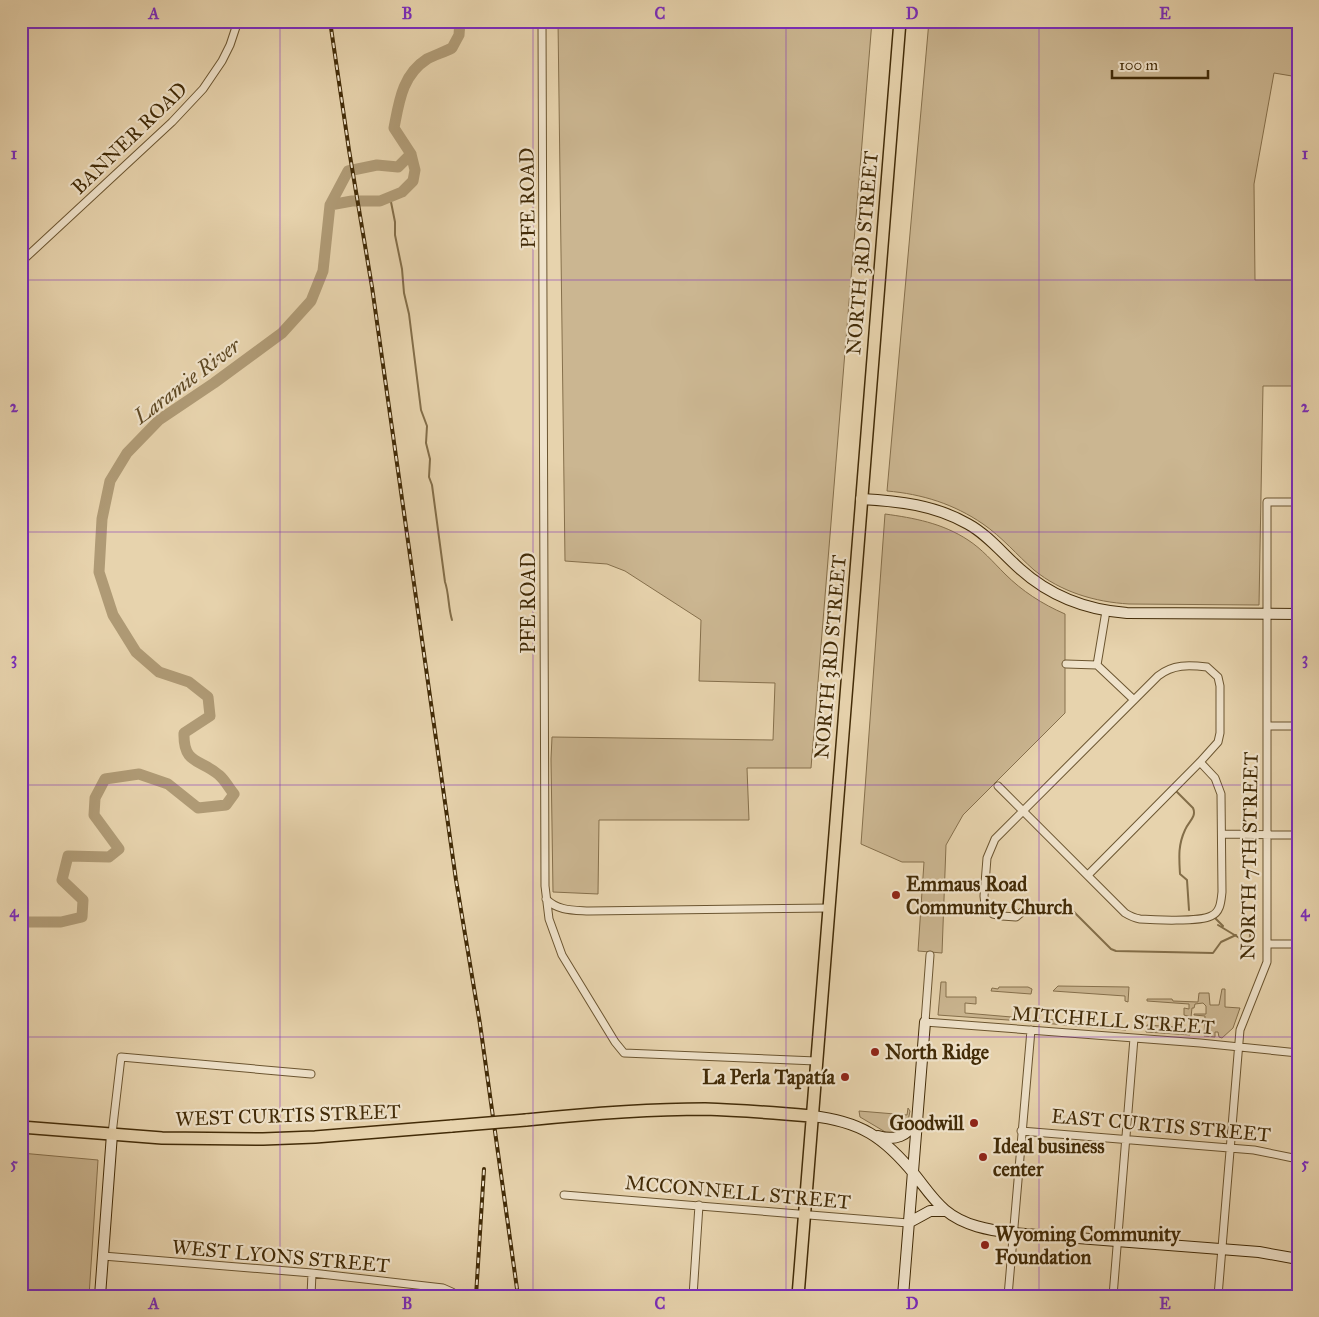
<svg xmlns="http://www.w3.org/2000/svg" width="1319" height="1317" font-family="'IM FELL Great Primer',serif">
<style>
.green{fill:#cbb691;stroke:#86704c}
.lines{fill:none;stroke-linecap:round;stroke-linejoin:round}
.stream{stroke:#836e49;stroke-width:2}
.river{stroke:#af9a75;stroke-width:11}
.street-casing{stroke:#6b5530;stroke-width:9}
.secondary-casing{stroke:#422b07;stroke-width:12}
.primary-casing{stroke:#422b07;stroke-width:14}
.street{stroke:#efe2ca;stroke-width:7}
.secondary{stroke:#efe2ca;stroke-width:10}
.primary{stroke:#e7d3ad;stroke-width:11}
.rail-casing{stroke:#422b07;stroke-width:4}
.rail{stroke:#efe2ca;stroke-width:2;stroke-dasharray:5.5;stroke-linecap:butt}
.primary-bridge-casing{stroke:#422b07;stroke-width:14;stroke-linecap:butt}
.primary-bridge{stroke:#e7d3ad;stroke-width:11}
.grid{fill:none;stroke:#7b2cbf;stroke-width:1;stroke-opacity:0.55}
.poi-dot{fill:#8f2418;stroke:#efe2ca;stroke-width:2}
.labels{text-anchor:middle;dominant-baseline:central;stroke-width:4.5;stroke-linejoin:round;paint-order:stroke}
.street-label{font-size:20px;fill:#422b07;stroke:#efe2ca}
.poi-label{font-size:20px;font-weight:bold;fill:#422b07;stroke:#efe2ca;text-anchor:start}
.water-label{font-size:21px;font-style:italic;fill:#5d4722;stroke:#efe2ca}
.neatline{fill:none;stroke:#7b2cbf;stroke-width:2}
.grid-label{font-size:16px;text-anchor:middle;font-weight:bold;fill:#7b2cbf}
</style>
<rect width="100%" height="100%" fill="#e7d3ad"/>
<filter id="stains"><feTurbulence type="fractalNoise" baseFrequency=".004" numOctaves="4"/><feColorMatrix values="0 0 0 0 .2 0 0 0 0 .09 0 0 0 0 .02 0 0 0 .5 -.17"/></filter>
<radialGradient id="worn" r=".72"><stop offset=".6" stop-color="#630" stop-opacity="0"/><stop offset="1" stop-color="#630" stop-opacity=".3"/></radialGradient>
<!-- green -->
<path class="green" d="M558,21h314l-61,747h-64l2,52h-150l-1,74 -45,-2 -2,-133 1,-22 221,3 2,-57 -76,-2 2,-61 -76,-49 -18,-7 -42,-3z
M929,21h369v56l-24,-4 -20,111 1,96h43v106h-35l-4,219 -130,-1c-34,-2 -68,-12 -95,-34 -17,-15 -32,-33 -51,-46 -29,-20 -61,-30 -96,-33z
M885,514c29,4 57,9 83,26 14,9 25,22 37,34 17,17 37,30 60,40v99l-102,102 -17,30 -4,108 -24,-2 6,-89h-22l-41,-18z
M941,982h5v15h30v7l-11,-1v10l58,5 -1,3 -84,-6z
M1058,986l71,1 -1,15 -3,-1v-5l-72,-5z
M999,987h29l4,2 -1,5 -40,-3 1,-3 6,1z
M1222,989h3v18l15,1 -7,20 -11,10 -3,-1 -1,-5h-3v5l-11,-1 1,-20 -11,-1v-1h12v-8l-3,-3 -8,1 -1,4h-2l-1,9 -7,-2v-7l5,1v-5l-42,-3v-2h25l1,2 25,1 1,-9h10l1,12h9z
M1045,1019l81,7v4l-84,-7z
M1147,1025l43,3v7l-44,-3z
M908,1108l2,3 -3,15 -8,7h-12l-27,-16 -1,-6 48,4z
M21,1153l77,7 -9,136h-68z"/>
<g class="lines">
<!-- stream -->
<path class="stream" d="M390,197l5,25v13l7,34 2,24 5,21 12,96 6,16 -1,17 4,16 -1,18 3,8 13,97c4,11 3,25 7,38
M1175,790l18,18c4,9 -5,14 -8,22 -7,15 -6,27 -5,44l7,6 2,30
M1074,912l37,37 5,2 97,2 8,-11 15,-7
M1214,917l9,9
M1218,925l33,20
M1249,943l2,-14"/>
<!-- river -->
<path class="river" d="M330,205l22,-4h28l22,-9 11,-11 2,-11 -4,-16
M21,922h40l21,-5 1,-17 -21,-20 6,-24 41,1 10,-8 -25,-34 1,-17 10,-19 34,-5 29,10 30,24 28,-3 8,-11c-5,-6 -9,-14 -15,-19 -18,-16 -36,-10 -35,-42l26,-17 -2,-19 -19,-15 -30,-10 -23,-20 -23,-37 -14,-43 3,-53 8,-38 17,-28 32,-33 55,-37 68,-50 29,-32 12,-30 7,-66 18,-34 29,-6 21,2 13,-13 -17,-26c5,-26 8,-53 33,-69 8,-4 17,-7 25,-11l7,-13 1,-14"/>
<defs>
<path id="street" d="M542,21l3,865 4,33 13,36 53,87 9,11 192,8
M21,262l151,-140 31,-33 19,-28 8,-16 8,-24
M1066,664l31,1 36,34
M1097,665l9,-54
M1267,726h31
M998,786l127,127c5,3 9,5 15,6 13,1 60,3 71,-3 10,-4 10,-16 11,-24l-1,-98 -6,-16 -15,-16
M1222,834l76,1
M546,899c12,12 27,11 43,12l240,-3
M1022,912l-6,5 -14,-1 -9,-2 -8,-9 -1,-9 3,-38 8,-19 163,-163c15,-12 31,-11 49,-9l11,10 2,9v47l-2,9 -18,20 -112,113
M1267,944h31
M930,955l-5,67 275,21 98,10
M1021,1131l233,19 44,9
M112,1134l9,-77 190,17
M564,1195l344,28
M103,1256l209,17 131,15 9,4 2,4
M311,1296l1,-23
M693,1296l6,-91
M1008,1296l23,-266
M1113,1296l21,-258
M1218,1296l22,-266 27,-68v-460h31"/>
<path id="secondary" d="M861,499c38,2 74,6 107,25 20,11 35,30 52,45 30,27 67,41 107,44l171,1
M811,1116c49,5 73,21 104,59 9,11 18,25 30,35 19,16 44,20 68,23l246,19 39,7
M878,1136c17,5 30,0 38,-15
M908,1223l22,-12h16
M100,1296l12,-162
M903,1296l22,-274"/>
<path id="primary" d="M526,1120c59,-6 119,-11 179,-11 35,1 71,4 106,7
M21,1127l141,11 101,1 52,-2 137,-11
M798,1296l102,-1275"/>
</defs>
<!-- street casing -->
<use href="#street" class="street-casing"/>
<!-- secondary casing -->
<use href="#secondary" class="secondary-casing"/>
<!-- primary casing -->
<use href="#primary" class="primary-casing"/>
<!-- street -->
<use href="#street" class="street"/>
<!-- secondary -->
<use href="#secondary" class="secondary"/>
<!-- primary -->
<use href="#primary" class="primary"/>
<defs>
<path id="rail" d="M330,21l19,129 23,137 84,593 24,144 38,272
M476,1296l8,-127"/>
</defs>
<!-- rail casing -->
<use href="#rail" class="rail-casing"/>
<!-- rail -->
<use href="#rail" class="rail"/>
<defs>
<path id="primary-bridge" d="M452,1126l74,-6"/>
</defs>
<!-- primary-bridge casing -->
<use href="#primary-bridge" class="primary-bridge-casing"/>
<!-- primary-bridge -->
<use href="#primary-bridge" class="primary-bridge"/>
</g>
<!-- grid -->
<path class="grid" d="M280,21v1275M533,21v1275M786,21v1275M1039,21v1275M21,280h1277M21,532h1277M21,785h1277M21,1037h1277"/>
<!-- markers -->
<g class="poi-dot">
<circle cx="896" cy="895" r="5"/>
<circle cx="875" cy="1052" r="5"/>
<circle cx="845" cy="1077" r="5"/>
<circle cx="974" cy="1123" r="5"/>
<circle cx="983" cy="1157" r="5"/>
<circle cx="985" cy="1245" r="5"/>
</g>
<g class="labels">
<!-- street labels -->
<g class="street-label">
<text transform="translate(129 138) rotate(-44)">BANNER ROAD</text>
<text transform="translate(527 198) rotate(-91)">PFE ROAD</text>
<text transform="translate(862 253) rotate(-85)">NORTH 3RD STREET</text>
<text transform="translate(528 603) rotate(-90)">PFE ROAD</text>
<text transform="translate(830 657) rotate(-85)">NORTH 3RD STREET</text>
<text transform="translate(1249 856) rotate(-89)">NORTH 7TH STREET</text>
<text transform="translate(1113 1020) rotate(4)">MITCHELL STREET</text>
<text transform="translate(288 1115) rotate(-2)">WEST CURTIS STREET</text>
<text transform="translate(1161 1125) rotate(5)">EAST CURTIS STREET</text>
<text transform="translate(738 1192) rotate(5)">MCCONNELL STREET</text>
<text transform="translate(281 1256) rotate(5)">WEST LYONS STREET</text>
</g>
<!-- poi labels -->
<g class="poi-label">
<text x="906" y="884">Emmaus Road<tspan x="906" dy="23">Community Church</tspan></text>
<text x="885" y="1052">North Ridge</text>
<text x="835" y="1077" text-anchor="end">La Perla Tapatía</text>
<text x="964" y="1123" text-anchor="end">Goodwill</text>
<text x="993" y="1146">Ideal business<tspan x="993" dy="23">center</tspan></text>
<text x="995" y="1234">Wyoming Community<tspan x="995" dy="23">Foundation</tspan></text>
</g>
<!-- water labels -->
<g class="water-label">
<text transform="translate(187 381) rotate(-37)">Laramie River</text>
</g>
</g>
<!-- margin -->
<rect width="1319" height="1317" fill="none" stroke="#e7d3ad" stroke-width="55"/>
<!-- scale -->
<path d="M1112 70v8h96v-8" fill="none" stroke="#422b07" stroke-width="2.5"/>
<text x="1119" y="70" font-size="15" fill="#422b07" stroke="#efe2ca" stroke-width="4" paint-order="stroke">100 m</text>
<rect x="28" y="28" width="1264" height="1262" class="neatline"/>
<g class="grid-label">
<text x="154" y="19">A</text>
<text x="407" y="19">B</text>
<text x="660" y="19">C</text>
<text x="912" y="19">D</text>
<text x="1165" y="19">E</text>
<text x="14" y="159">1</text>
<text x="1305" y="159">1</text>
<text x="14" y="412">2</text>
<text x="1305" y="412">2</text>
<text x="14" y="664">3</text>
<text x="1305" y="664">3</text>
<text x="14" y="917">4</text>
<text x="1305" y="917">4</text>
<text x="14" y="1169">5</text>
<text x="1305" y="1169">5</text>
<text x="154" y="1309">A</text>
<text x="407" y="1309">B</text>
<text x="660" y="1309">C</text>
<text x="912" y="1309">D</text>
<text x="1165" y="1309">E</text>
</g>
<rect width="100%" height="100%" filter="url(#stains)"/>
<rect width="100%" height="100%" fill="url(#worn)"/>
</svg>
